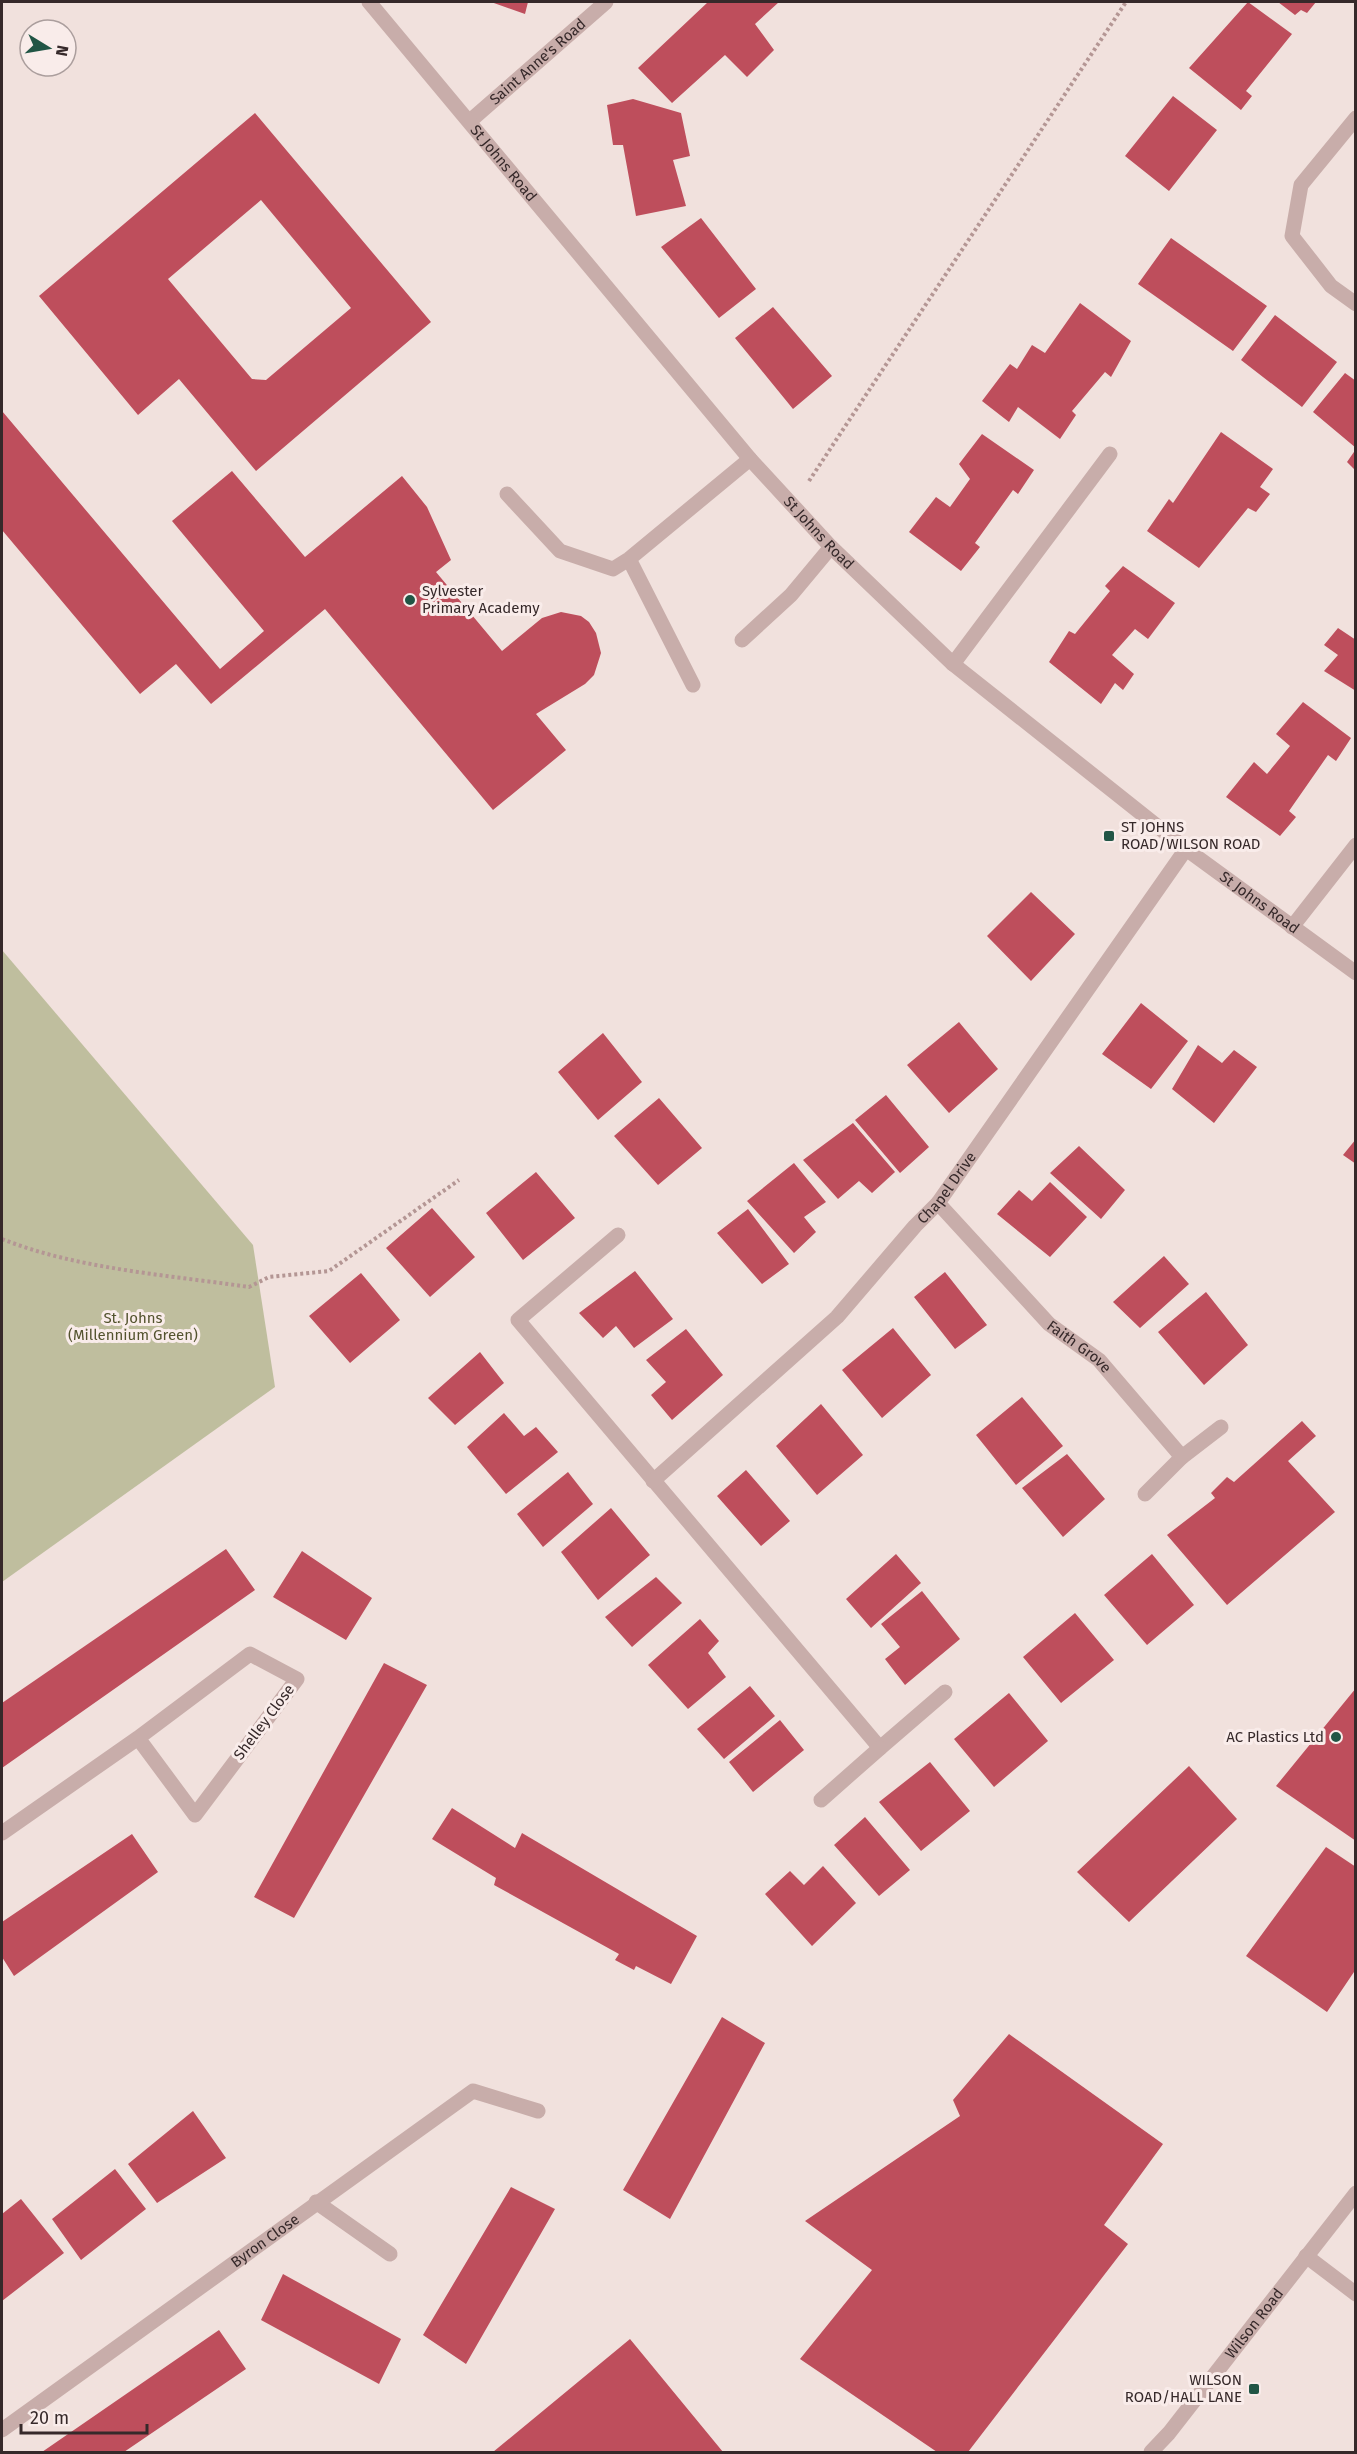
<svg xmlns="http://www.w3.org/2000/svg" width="1357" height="2454" font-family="'Fira Sans',sans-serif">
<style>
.green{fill:#bfbe9e}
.building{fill:#be4e5c;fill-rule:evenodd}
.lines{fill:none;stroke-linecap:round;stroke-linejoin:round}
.path{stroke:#b49694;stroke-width:4;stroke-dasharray:3 3;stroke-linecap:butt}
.service{stroke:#c8adaa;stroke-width:15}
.minor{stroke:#c8adaa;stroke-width:15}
.tertiary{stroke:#c8adaa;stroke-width:15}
.poi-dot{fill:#215545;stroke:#f9ecea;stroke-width:2}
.labels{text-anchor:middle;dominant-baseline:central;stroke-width:6;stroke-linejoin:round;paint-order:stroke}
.street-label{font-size:15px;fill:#36292a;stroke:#f9ecea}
.poi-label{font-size:15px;fill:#36292a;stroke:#f9ecea;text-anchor:start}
.park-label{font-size:15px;fill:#53532e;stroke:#f9ecea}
</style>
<rect width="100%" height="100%" fill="#f1e1dd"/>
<!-- green -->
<path class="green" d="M2,950l251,295 22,142 -273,195z"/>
<!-- building -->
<path class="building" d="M491,2h37l-3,12z
M708,2h71l-24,22 19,26 -27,27 -22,-22 -53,48 -34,-35z
M1248,2l44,32 -46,57 6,5 -11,14 -52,-42z
M1278,2h38l-9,11 -6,-3 -6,5z
M1173,96l44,34 -48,61 -44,-35z
M633,99l48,14 9,43 -17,4 13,46 -50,10 -13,-71h-10l-6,-40z
M255,113l176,209 -175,149 -77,-92 -41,36 -99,-119zM261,200l90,108 -85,72 -14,-1 -84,-100z
M701,218l55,71 -37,29 -58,-71z
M1171,238l96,68 -34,45 -95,-67z
M1080,303l51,38 -20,36 -6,-5 -33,39 4,4 -16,24 -42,-32 -9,15 -27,-21 28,-37 7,5 15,-24 13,8z
M773,307l59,69 -39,33 -58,-71z
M1275,315l62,47 -35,45 -61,-47z
M1345,373l11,8v67l-43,-36z
M2,411l218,258 44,-38 -92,-110 60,-50 73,86 97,-81 25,31 24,53 -15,12 66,79 40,-33 19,-6 20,4 8,6 7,11 5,20 -7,22 -9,9 -49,30 30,36 -73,60 -168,-201 -114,95 -35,-40 -36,30 -138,-164z
M1221,432l52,37 -13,18 10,7 -14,18 -8,-4 -49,60 -52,-37 22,-32 4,4z
M982,434l52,36 -16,24 -5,-4 -38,53 5,4 -19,24 -52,-39 27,-35 14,10 20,-28 -11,-15z
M1356,449v22l-9,-9z
M1123,566l52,37 -27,36 -13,-10 -23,26 22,19 -11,16 -8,-7 -14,21 -52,-42 20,-31 6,3 35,-43 -5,-5z
M1338,628l18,12v51l-32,-20 14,-16 -14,-10z
M1303,702l48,36 -15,23 -8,-6 -39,56 7,6 -16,19 -54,-39 28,-35 13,12 23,-28 -14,-12z
M1031,892l44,42 -44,47 -44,-45z
M1141,1003l47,38 -37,48 -49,-35z
M959,1022l39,47 -49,44 -42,-48z
M603,1033l39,49 -44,38 -40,-48z
M1198,1045l24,18 12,-13 23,17 -43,56 -42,-34z
M886,1095l43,52 -29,26 -45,-53z
M659,1098l43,50 -44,37 -44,-49z
M853,1123l42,49 -23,21 -13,-12 -21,18 -35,-39z
M1356,1139v25l-13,-9z
M1079,1146l46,44 -24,29 -51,-46z
M794,1163l32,39 -22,15 12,15 -22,21 -47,-52z
M536,1172l39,46 -52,42 -37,-47z
M1050,1182l37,35 -37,40 -53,-43 22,-24 13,11z
M432,1208l43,49 -45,40 -44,-49z
M748,1209l41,55 -27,20 -45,-51z
M1164,1256l25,28 -49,44 -27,-26z
M635,1271l38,48 -39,29 -18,-22 -13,12 -24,-25z
M945,1272l42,53 -32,24 -41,-52z
M361,1273l39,47 -50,43 -41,-47z
M1206,1292l42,53 -44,40 -46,-53z
M893,1328l38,47 -49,43 -40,-48z
M686,1329l37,46 -51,45 -21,-25 15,-13 -20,-22z
M480,1352l24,31 -49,42 -27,-27z
M1022,1397l41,49 -47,39 -40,-50z
M821,1404l42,51 -46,40 -41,-49z
M504,1413l20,23 12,-9 22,25 -52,42 -39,-47z
M1302,1421l14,15 -28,25 47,51 -108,93 -60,-70 48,-37 -4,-5 16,-16 7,5z
M1067,1454l38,45 -42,38 -41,-49z
M746,1470l44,51 -29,25 -44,-50z
M568,1472l25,32 -50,43 -26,-33z
M611,1508l39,47 -52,45 -37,-48z
M226,1549l29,41 -253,178v-65z
M302,1551l70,47 -26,42 -73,-43z
M896,1554l25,29 -50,45 -25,-29z
M1152,1554l42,51 -47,40 -43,-50z
M656,1577l26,26 -50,44 -27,-30z
M922,1591l38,48 -55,46 -20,-26 15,-12 -19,-23z
M1075,1613l39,47 -53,43 -38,-46z
M700,1619l19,22 -11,12 18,24 -38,32 -40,-44z
M384,1663l43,22 -133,233 -40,-21z
M750,1686l25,30 -51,43 -27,-30z
M1356,1688v153l-80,-55z
M1009,1693l39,48 -54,46 -40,-48z
M780,1720l24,30 -51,42 -24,-30z
M930,1762l40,49 -49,40 -42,-49z
M1189,1766l48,53 -108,103 -52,-50z
M452,1808l63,40 7,-15 175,103 -26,48 -35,-18 -2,4 -19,-10 4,-6 -125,-69 2,-7 -64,-39z
M865,1817l45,53 -31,26 -45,-51z
M132,1834l26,38 -144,104 -12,-19v-35z
M1326,1847l30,20v102l-29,43 -81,-56z
M823,1866l33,37 -44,43 -47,-52 25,-23 14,14z
M722,2017l43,26 -95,176 -47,-29z
M1009,2034l154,110 -59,81 24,19 -160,208h-31l-137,-93 72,-89 -67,-49 155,-105 -7,-16z
M193,2111l33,47 -69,45 -29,-39z
M115,2169l31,40 -65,51 -29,-41z
M511,2187l44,22 -89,155 -43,-29z
M21,2199l43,54 -62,48v-87z
M283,2274l118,65 -22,45 -118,-64z
M219,2330l27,39 -122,83h-82z
M630,2339l93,113h-230z"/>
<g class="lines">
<!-- path -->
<path class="path" d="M809,481l317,-479
M2,1239c75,30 166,36 247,48l20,-10 60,-6 130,-91"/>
<!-- service -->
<path class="service" d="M507,494l53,57 53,18 16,-10 121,-100
M629,559l64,126
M742,640l49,-45 40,-48
M1306,2256l50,38"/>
<!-- minor -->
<g class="minor">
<path d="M1356,118l-55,67 -9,51 39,50 25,18"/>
<path id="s1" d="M470,121l136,-119"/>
<path d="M953,664l157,-210"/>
<path d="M1292,927l64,-82"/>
<path id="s2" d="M938,1203l111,121 50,36 83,97 -37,37"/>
<path d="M618,1235l-100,85 362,428 65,-56"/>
<path d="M1182,1457l39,-30"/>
<path id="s3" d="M653,1481l184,-164 78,-91 23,-23 248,-354"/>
<path d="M821,1800l59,-52"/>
<path d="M2,1833l136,-95 112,-84 47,25 -102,136 -57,-77"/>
<path d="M316,2202l74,52"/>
<path id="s4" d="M2,2430l471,-339 65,20"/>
<path id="s5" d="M1151,2452l18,-19 187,-240"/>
</g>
<!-- tertiary -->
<path class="tertiary" id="s6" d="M369,2l381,457 81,88 122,117 233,185 170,124"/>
</g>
<!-- markers -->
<g class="poi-dot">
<circle cx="410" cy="600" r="6"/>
<rect x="1103" y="830" width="12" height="12" rx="3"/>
<circle cx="1336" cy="1737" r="6"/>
<rect x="1248" y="2383" width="12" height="12" rx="3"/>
</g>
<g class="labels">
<!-- street labels -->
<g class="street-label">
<text stroke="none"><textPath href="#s1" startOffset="90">Saint Anne's Road</textPath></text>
<text stroke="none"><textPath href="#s6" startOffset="210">St Johns Road</textPath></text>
<text stroke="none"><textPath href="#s6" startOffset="696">St Johns Road</textPath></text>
<text stroke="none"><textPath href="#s6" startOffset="1272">St Johns Road</textPath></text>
<text stroke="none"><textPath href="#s3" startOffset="416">Chapel Drive</textPath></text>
<text stroke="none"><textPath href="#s2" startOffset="202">Faith Grove</textPath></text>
<text transform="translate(264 1722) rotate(-53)">Shelley Close</text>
<text stroke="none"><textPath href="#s4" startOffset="324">Byron Close</textPath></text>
<text stroke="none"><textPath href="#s5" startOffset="165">Wilson Road</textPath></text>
</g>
<!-- poi labels -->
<g class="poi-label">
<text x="422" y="591">Sylvester<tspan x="422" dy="17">Primary Academy</tspan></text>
<text x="1121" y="827">ST JOHNS<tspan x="1121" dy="17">ROAD/WILSON ROAD</tspan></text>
<text x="1324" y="1737" text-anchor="end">AC Plastics Ltd</text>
<text x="1242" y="2380" text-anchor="end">WILSON<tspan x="1242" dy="17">ROAD/HALL LANE</tspan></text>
</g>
<!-- park labels -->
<g class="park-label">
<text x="133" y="1318">St. Johns<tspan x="133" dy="17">(Millennium Green)</tspan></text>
</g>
</g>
<!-- border -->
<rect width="1357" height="2454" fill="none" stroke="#36292a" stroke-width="6"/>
<!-- north arrow -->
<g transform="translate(48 48) rotate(101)"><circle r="28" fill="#f9ecea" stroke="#ab9e9d" stroke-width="1.5"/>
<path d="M0-4.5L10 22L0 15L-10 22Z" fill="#215545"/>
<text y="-9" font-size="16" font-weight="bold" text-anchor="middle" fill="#36292a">N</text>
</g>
<!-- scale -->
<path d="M21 2424v9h126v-9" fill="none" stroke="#36292a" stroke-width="3"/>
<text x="30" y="2424" font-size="18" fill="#36292a" stroke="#f9ecea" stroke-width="4.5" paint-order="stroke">20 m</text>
</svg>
